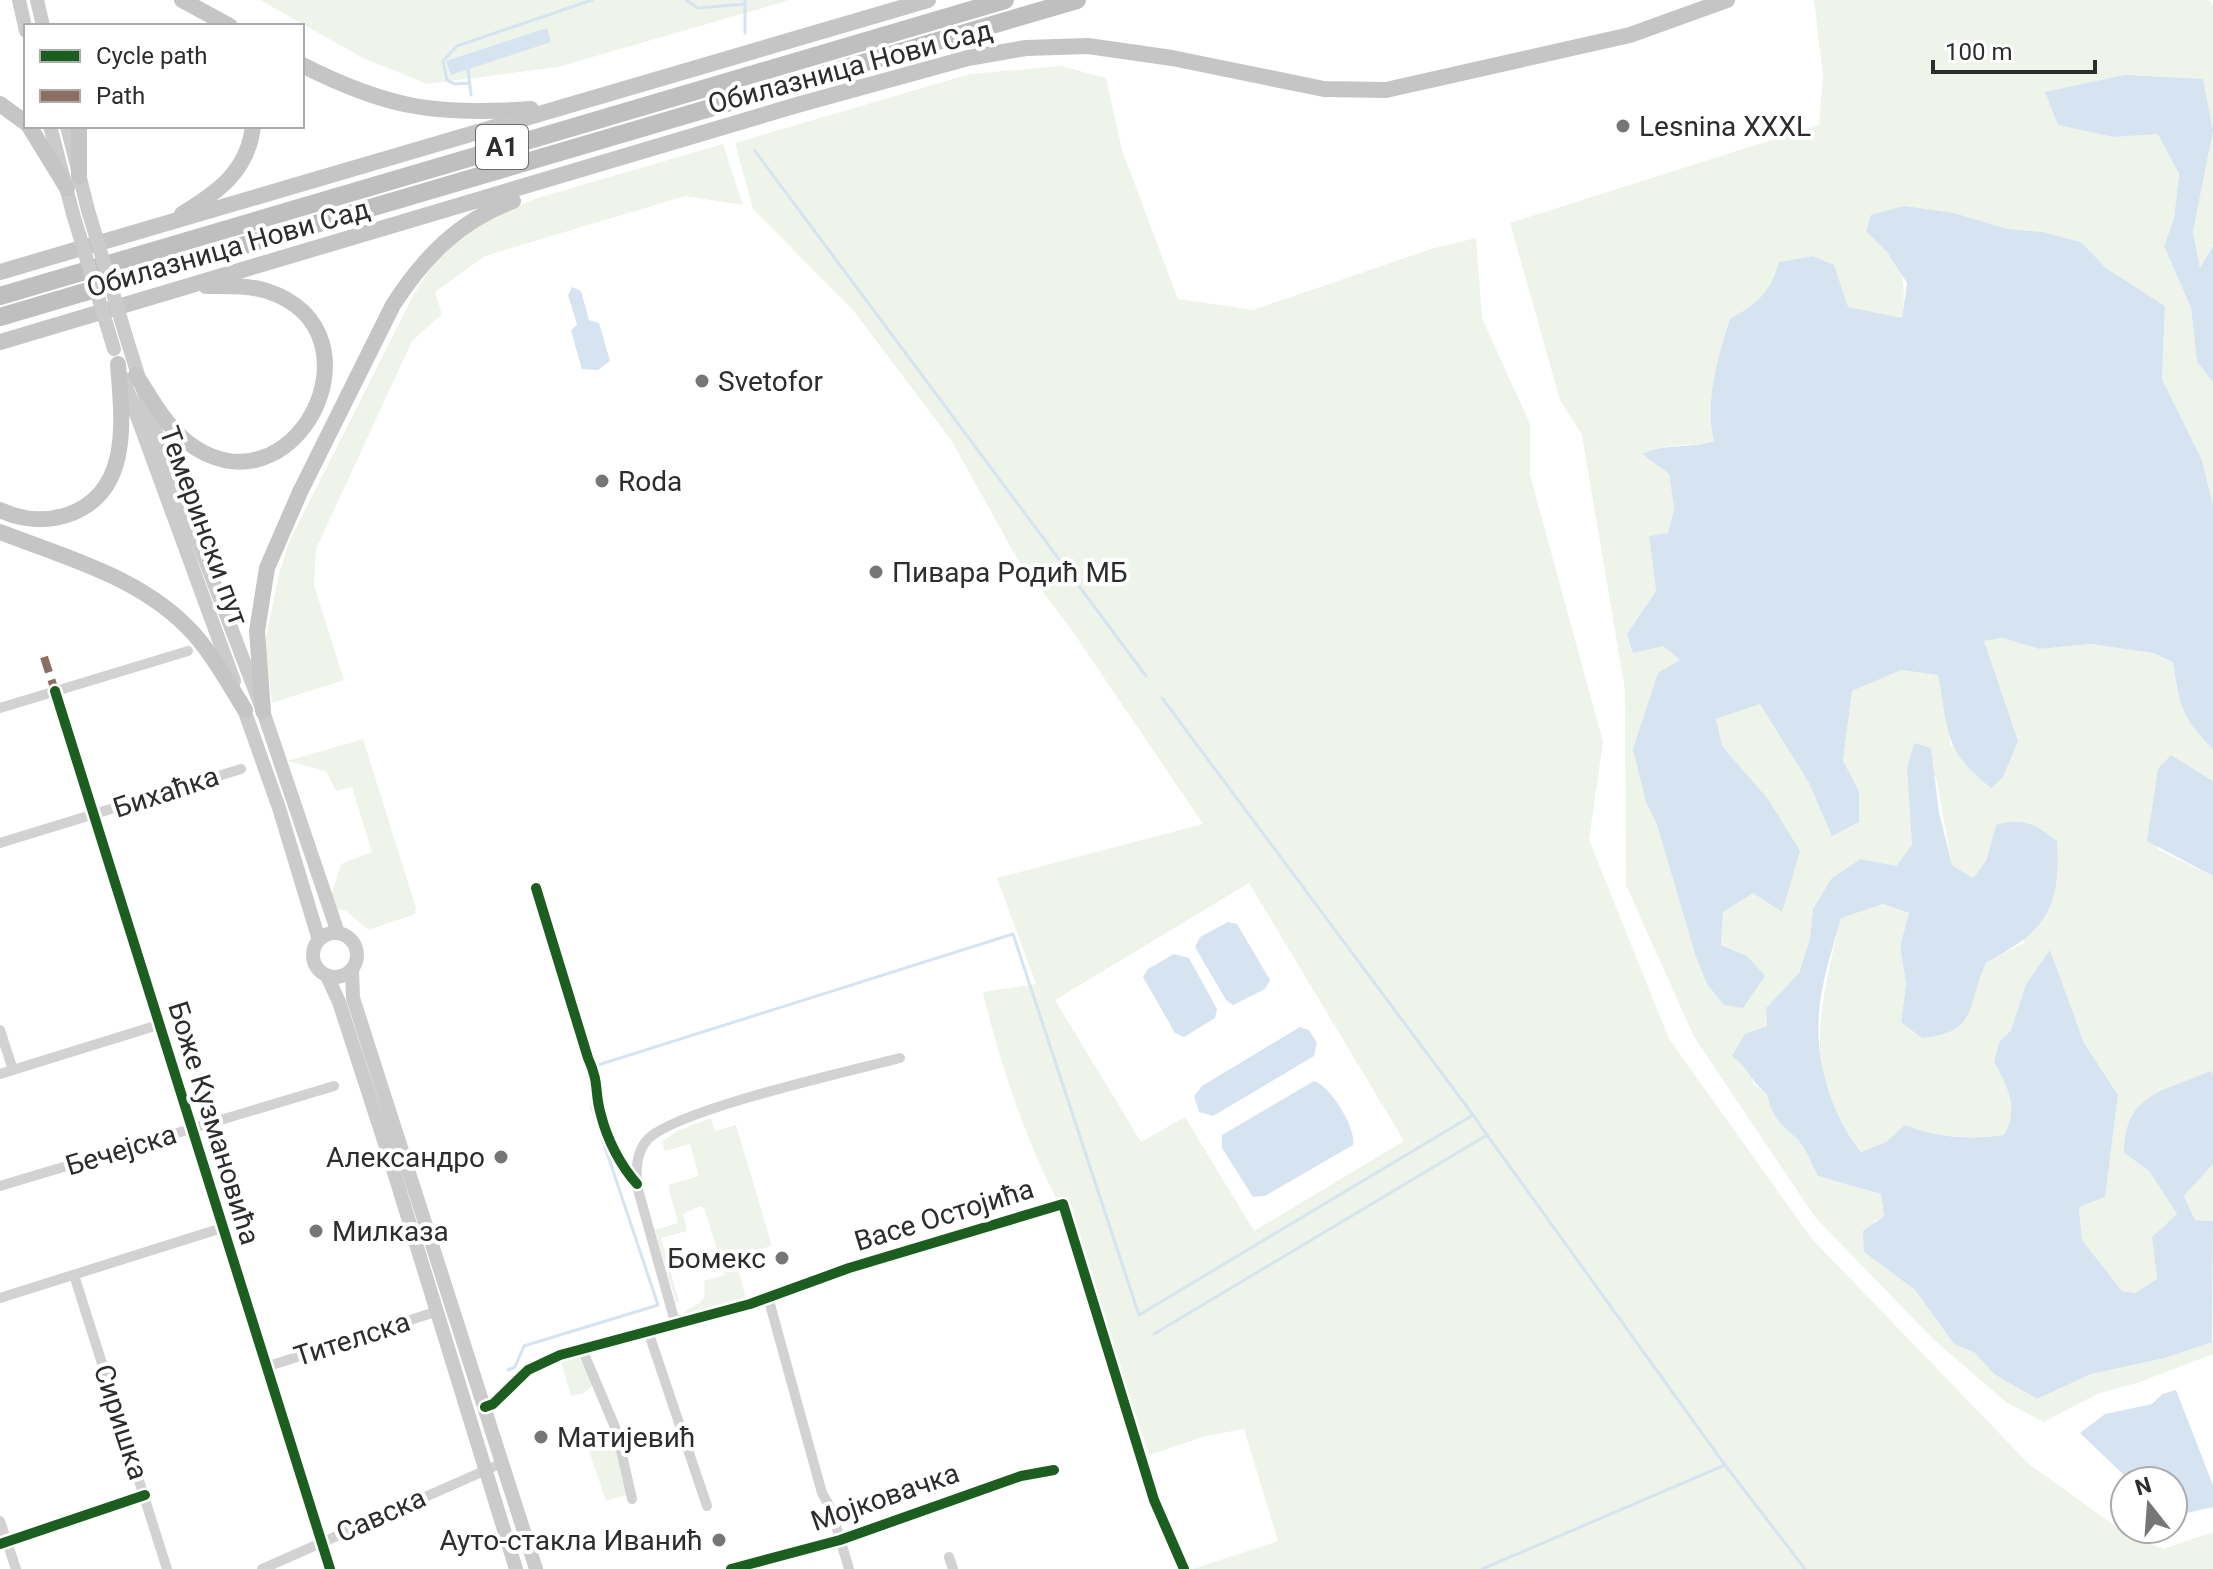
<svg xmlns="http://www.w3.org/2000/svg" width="2213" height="1569" font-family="Roboto,sans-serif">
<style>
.green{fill:#eef4ea;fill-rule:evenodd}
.water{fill:#d6e4f2}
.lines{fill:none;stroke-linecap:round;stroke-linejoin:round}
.stream{stroke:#d6e4f2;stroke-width:3}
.minor{stroke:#d2d2d2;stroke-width:10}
.secondary{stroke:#cbcbcb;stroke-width:14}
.primary{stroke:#c5c5c5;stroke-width:16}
.motorway{stroke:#bfbfbf;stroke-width:18}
.secondary-bridge{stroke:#cbcbcb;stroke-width:14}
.quiet{stroke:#8d6e63;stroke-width:8;stroke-dasharray:16 8;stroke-linecap:butt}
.cycleway-casing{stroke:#fff;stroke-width:15}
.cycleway{stroke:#1b5e20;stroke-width:10}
.poi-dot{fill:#767676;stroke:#fff;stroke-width:3}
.labels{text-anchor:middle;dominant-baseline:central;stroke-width:8;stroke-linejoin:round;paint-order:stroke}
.shield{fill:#fff;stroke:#6c6c6c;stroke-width:2}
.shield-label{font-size:26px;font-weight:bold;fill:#2d2d2d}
.street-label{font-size:28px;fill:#2d2d2d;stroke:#fff}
.poi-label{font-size:28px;fill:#2d2d2d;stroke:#fff;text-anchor:start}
</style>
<rect width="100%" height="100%" fill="#fff"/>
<!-- green -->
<path class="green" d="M260,0h530l-232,67 -131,17 -64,-26z
M1814,0h395l4,5v241l-13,23 -7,-37 20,-101 -89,-56 -79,18 69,44 44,-4 21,41 -5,44 -10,28 27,62 6,54 16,20v123l-11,-45 -40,-81 3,-73 -59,-38 -25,-26 -38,-10 -35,-3 -54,-16 -88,18c34,34 42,40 36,88l-55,-12 -13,-41 -21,-10 -33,6c-9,30 -24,43 -50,58 -12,33 -26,87 -16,121 -24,7 -49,1 -71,14l26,19 5,34 -6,25 -19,3 7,55 -29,43 36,12 17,14 -34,142 11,23 38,129 52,2 -26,-11 2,-34 30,-18 29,19 -14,-113 -46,-53 -7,-27 45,-16 49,80 24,53 26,-45 -16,-29 9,-71 49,-21 37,5 13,71 67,-5 -35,-100 20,-3 36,11 51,-5 63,9 20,9c4,40 12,58 40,87v32l-42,-26 -14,94 56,27v199l-3,-3 -27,12 -59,69 25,18 28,43 -25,23 5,42 -22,14 -13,-2 -40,-51 -3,-33 30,-42 9,-70 -34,-52 -34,-92 -24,33 -15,46 -12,12 -5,20c14,24 25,48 10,73 -36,5 -65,3 -99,-10l-19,17 -25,10c-63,-80 -40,-146 -20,-235l42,-13 26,9 -9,33 6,38 -5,38 80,-48 7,-13 36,-18 -28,-118 -10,36 -13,17 -21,-13 -16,-88 -29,-8 5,76 -16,21 -35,-7 -48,50 -3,30 -11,34 -33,35 1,18 -22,9 8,49 14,10c4,20 12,30 28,43 10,8 17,28 23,39l63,18 3,23 -10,4 -10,31 51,38 39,54 21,9 19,21 43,25 54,-25 74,-16 48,-17v13l-73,28 -43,12 -53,28 -37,-19 -74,-64 -118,-122 -121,-180 -68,-152 -1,-195 -43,-255 -22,-35 -50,-177 309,-98 4,-50z
M1061,66l45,12 16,72 56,149 75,11 178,-61 45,-11 6,80 48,106v51l73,267 -14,98 80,199 143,200 217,225 93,67 41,18 50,-17v37h-1020l85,-28 -34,-112 -38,7 -57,19 -75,-228c-39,-55 -76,-168 -91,-235l53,-8 -39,-106 206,-54 -132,-195 -54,-71 -66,-118 -98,-130 -100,-101 -18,-66 235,-69zM1249,883l155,258 -150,90 -69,-114 -44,25 -86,-142z
M723,144l20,61 -58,-9 -200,60 -50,36 7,22 -30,27 -96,208 -2,36 30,95 -72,23 -7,-60 14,-69 11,-34 125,-248 23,-35 36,-31 60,-27z
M363,739l53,169 -1,6 -46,16 -23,-19 -15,-3v-12l10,-32 31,-12 -20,-65 -16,4 -10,-20 -39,-10z
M711,1118l4,13 21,-6 36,121 -18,5 5,19 -6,1 -5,-18 -13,4 11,42 -64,17c12,-16 26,-6 22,-35l21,-6 -21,-67 -4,-2 -17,8 4,17 -26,7 18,64h-3l-21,-72 23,-7 -10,-38 31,-9 -9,-32 -25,7 -3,-9 15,-11z
M2213,1164v57l-18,-1 -11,-24z
M578,1356l16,28 -10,9 -13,3 -10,-35z
M611,1445l5,3 10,47 -20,6 -17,-50z"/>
<!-- water -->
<path class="water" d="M547,28l4,14 -100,33 -5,-14z
M2124,75l79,4 10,52 -20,101 7,36 13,-22v136l-16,-20 -6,-54 -27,-62 10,-28 5,-44 -21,-40 -44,3 -56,-12 -13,-33z
M1904,206l50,7 54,16 35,3 38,10 25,26 59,38 -3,73 40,81 11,45v244c-31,-31 -34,-44 -40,-87l-20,-9 -63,-9 -51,5 -36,-11 -19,3 34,100 -15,36 -12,11c-49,-39 -42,-57 -53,-113l-37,-5 -49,21 -9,70 16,30v31l-27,14 -23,-53 -49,-79 -44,15 6,27 46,53 32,52 -18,61 -29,-19 -30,19 -2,33 26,11 18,20 -22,32 -19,-3 -17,-21 -12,-30 -38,-129 -11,-23 -13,-53 25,-76 22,-13 -17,-14 -30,7 -6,-19 29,-43 -7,-55 19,-3 6,-25 -5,-34 -27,-20c23,-11 47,-5 72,-13 -10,-36 4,-86 16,-122 26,-14 41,-27 49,-57l34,-6 21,9 14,42 54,11 5,-35 -20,-31 -21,-21 5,-16z
M572,287l9,4 8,29 10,3 11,38 -12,9 -16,-1 -11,-38 6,-7 -9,-29z
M1914,743l17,5 8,64 13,53 21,13 13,-17 10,-36c27,-8 39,-1 61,16 4,67 -11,90 -70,121 -22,42 -6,70 -65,76l-21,-16 5,-38 -6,-38 9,-33 -26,-9 -42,14c-8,30 -20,64 -22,96 -4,47 12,101 42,138l25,-10 19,-17c34,13 63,15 99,10 15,-25 4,-49 -10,-73l5,-20 12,-12 15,-46 24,-34 34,93 34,52 -13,102 -26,10 3,33 40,51 13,2 22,-14 -5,-42 25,-23 -28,-43 -25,-18c1,-61 38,-60 86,-82l3,4v89l-29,32 11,24 18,1 -1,121 -47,16 -74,16 -54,25 -43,-25 -19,-21 -21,-9 -39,-54 -51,-38 -1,-21 21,-15 -3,-22 -63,-18c-6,-11 -13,-31 -23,-39 -16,-13 -24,-23 -28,-43 -18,-14 -15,-23 -35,-38l13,-22 22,-8 -1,-18 33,-35 11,-34 3,-30 19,-31 29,-19 35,7 16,-21 -5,-76z
M2171,755l42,26v95l-66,-35 11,-72z
M1228,922l9,2 33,56 -5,9 -32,16 -7,-5 -31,-53 5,-10z
M1174,954l15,4 28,51 -2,9 -31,19 -9,-4 -32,-56 5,-8z
M1300,1027l9,3 8,13 -3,13 -101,60 -14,-4 -5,-16 8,-10z
M1314,1081c16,4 43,48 39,64l-88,51 -12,1 -31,-49v-13z
M2176,1390l37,95v22l-26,6 -14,-3v-29l-45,-2 -48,-46 25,-19 47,-10 10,-10z"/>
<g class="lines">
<!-- stream -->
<path class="stream" d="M686,0l12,8 47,-4
M745,33v-33
M468,69l3,26
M470,83l-16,1 -7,-4 -4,-19 14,-15 135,-46
M755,151l391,525
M1162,698l311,417
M596,1071l2,-6 415,-131 126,381 334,-200 14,20
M1154,1334l333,-199 238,330 80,104
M508,1370l7,-3 9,-21 134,-41 -66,-197v-13
M1482,1569l243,-104"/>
<!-- minor -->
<path class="minor" d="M55,691l275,878
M0,708l188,-57
M0,843l241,-74
M536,888l52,170c12,26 6,34 13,57 6,24 19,50 36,69
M0,1030l13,40
M0,1074l158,-49
M0,1186l334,-100
M74,1275l93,294
M768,1297l54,196 9,16 18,60
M0,1298l222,-70
M675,1322l-38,-136c-1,-17 -1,-34 11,-47 31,-30 202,-68 252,-81
M648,1331l59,175
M582,1349l35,83 15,67
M266,1367l172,-56
M485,1407l8,-3 35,-34 32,-15 190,-51 99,-36 214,-64 91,296 30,69
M0,1521l16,48
M0,1544l145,-49
M949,1557l4,12
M262,1569l240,-106
M731,1569l109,-29 181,-64 33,-6"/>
<!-- secondary -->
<path class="secondary" d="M19,0l7,31
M37,0l6,26
M50,126l23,88
M67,126l21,84
M128,343l29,92 106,276 75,222
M123,378l111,303
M241,701l38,107 40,132
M313 955a22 22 0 1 1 44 0a22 22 0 1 1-44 0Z
M352,969l1,29 183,571
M327,976l12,26 50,154 127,413"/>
<!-- primary -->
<path class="primary" d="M182,0l48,26
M302,65c85,43 134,51 229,44
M0,104l26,19
M29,126l38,62
M79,177v-51
M182,214c36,-22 66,-43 71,-88
M0,272l928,-272
M0,342l797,-237 171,-47 58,-10 62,-2 84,12 152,31 62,1 244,-55 97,-35
M136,375c15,23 29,50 51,67 106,81 204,-111 80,-151 -19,-6 -41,-5 -61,-5
M0,510c21,10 45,12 67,5 66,-22 55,-97 51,-151
M0,532c67,26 144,46 194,102 20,23 35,50 51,76
M263,711l-6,-80 10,-63 33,-76 93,-187c31,-48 66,-84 120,-104"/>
<!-- motorway -->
<path class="motorway" d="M0,296l1005,-296
M0,317l1077,-317"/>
<!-- secondary-bridge -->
<path class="secondary-bridge" d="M88,210l40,133
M73,214l41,135"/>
<!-- quiet -->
<path class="quiet" d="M44,657l11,34"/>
<defs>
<path id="cycleway" d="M55,691l275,878
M536,888l52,170c12,26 6,34 13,57 6,24 19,50 36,69
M485,1407l8,-3 35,-34 32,-15 190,-51 99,-36 214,-64 91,296 30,69
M0,1544l145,-49
M731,1569l109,-29 181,-64 33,-6"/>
</defs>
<!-- cycleway casing -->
<use href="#cycleway" class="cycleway-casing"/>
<!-- cycleway -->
<use href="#cycleway" class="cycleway"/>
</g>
<!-- markers -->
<g class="poi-dot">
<circle cx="1623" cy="126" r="8"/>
<circle cx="702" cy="381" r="8"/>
<circle cx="602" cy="481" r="8"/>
<circle cx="876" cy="572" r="8"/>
<circle cx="501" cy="1157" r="8"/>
<circle cx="316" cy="1231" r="8"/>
<circle cx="782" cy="1258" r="8"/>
<circle cx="541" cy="1437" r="8"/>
<circle cx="719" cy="1540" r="8"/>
</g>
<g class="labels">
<!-- shield labels -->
<rect class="shield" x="476" y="125" width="52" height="44" rx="6"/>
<g class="shield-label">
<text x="502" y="147">A1</text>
</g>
<!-- street labels -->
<g class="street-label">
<text transform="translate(850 67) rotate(-15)">Обилазница Нови Сад</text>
<text transform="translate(228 248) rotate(-16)">Обилазница Нови Сад</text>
<text transform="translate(204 526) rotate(70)">Темерински пут</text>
<text transform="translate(166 792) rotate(-18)">Бихаћка</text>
<text transform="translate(214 1123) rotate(73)">Боже Кузмановића</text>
<text transform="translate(121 1150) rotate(-17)">Бечејска</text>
<text transform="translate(944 1215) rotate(-17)">Васе Остојића</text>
<text transform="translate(352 1339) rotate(-18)">Тителска</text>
<text transform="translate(121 1422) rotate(72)">Сиришка</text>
<text transform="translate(885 1497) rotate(-19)">Мојковачка</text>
<text transform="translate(381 1515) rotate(-24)">Савска</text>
</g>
<!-- poi labels -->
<g class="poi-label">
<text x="1639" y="126">Lesnina XXXL</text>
<text x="718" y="381">Svetofor</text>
<text x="618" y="481">Roda</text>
<text x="892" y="572">Пивара Родић МБ</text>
<text x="485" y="1157" text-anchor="end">Александро</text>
<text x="332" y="1231">Милказа</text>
<text x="766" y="1258" text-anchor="end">Бомекс</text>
<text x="557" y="1437">Матијевић</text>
<text x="703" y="1540" text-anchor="end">Ауто-стакла Иванић</text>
</g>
</g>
<!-- legend -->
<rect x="24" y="24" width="280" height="104" fill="#ffffff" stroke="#ababab" stroke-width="2"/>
<rect x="40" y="50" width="40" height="12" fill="#1b5e20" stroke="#ababab" stroke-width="2"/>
<text x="96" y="64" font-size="24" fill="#2d2d2d">Cycle path</text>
<rect x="40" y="90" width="40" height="12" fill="#8d6e63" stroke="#ababab" stroke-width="2"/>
<text x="96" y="104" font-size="24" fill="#2d2d2d">Path</text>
<!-- north arrow -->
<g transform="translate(2149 1505) rotate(343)"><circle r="38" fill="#ffffff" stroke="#ababab" stroke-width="2"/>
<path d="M0-6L14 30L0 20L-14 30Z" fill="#767676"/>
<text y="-12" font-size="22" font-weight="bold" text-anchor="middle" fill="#2d2d2d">N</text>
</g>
<!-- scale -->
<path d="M1933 60v12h162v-12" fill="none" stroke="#2d2d2d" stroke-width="4"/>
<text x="1945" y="60" font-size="24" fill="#2d2d2d" stroke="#ffffff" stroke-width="6" paint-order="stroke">100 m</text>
</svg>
